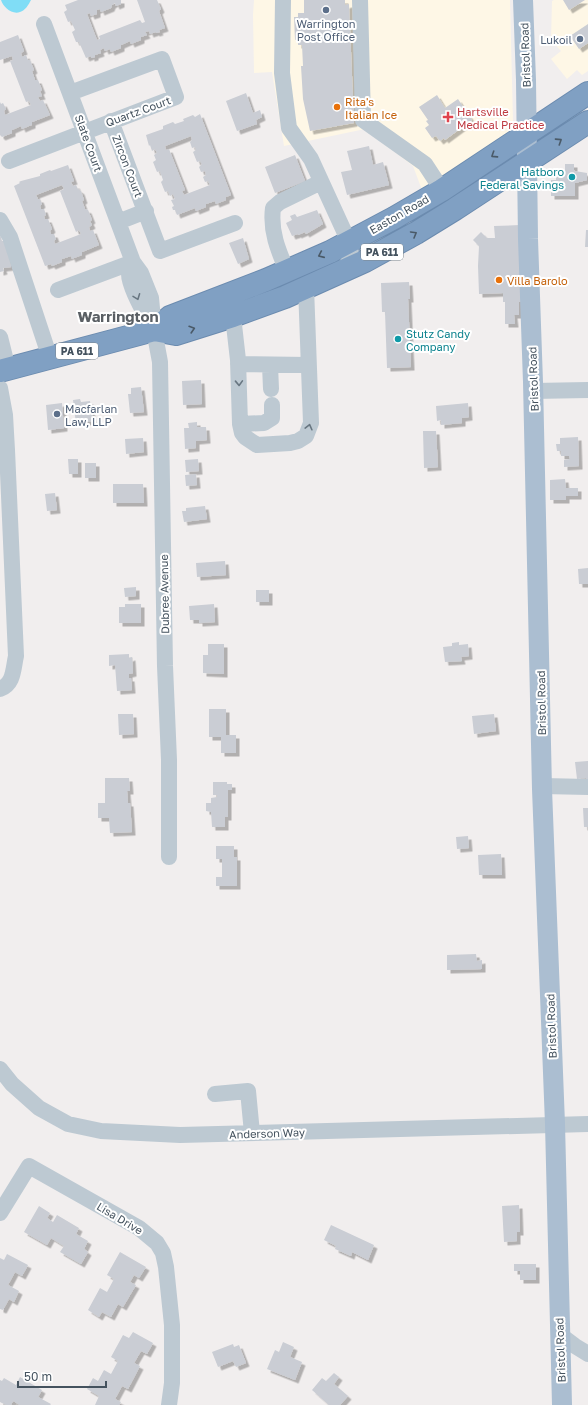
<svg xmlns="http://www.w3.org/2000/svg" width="588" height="1405" font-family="'Golos Text',sans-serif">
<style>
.commercial{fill:#fef7e6}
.water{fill:#80ddf6}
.building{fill:#cacdd4;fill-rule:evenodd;filter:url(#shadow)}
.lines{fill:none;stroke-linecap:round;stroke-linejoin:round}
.highway-casing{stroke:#6b8baf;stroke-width:24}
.minor{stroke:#bdc9d2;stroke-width:16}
.major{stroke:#abbed1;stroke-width:20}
.highway{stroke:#80a0c3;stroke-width:22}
.oneway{stroke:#4a5a68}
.oneway2{stroke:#687681}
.service-dot{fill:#5c6f8a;stroke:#fff;stroke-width:1.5}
.food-dot{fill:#e8710a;stroke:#fff;stroke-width:1.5}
.health-dot{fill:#e0444e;stroke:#fff;stroke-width:1.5}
.culture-dot{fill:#0f9aa8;stroke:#fff;stroke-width:1.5}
.labels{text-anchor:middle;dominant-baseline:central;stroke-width:4;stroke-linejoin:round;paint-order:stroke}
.shield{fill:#fff;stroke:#7c868e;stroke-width:1}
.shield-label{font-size:10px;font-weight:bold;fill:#44525e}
.service-label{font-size:11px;fill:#4e5e75;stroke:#fff}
.street-label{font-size:11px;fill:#44525e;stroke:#fff}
.food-label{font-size:11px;fill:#c56008;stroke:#fff;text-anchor:start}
.health-label{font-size:11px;fill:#be3a42;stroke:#fff;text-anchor:start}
.culture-label{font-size:11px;fill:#0d838f;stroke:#fff;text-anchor:end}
.district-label{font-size:15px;font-weight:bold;fill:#5a5f64;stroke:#fff}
</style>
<defs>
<filter id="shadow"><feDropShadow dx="3.5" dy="3.5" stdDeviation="0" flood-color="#0004"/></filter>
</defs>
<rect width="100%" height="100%" fill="#f1eeee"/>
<!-- commercial -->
<path class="commercial" d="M254,0h256l3,122 -5,14 -86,54 -9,-24 -48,-37 -81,17 -12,-74 -18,1 -1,-58z
M554,0h34v71l-6,4 -5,-5 -10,9 -16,-20 10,-8 -10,-11 1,-39z"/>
<!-- water -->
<path class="water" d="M1,0h30c-2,4 -6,11 -11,12 -8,3 -17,-5 -19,-12z"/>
<!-- building -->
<path class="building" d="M78,0h43v4l-5,2 -1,-3 -3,2 -1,3 -10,4 -1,-3 -3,1v4l-6,2 -1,-3 -3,1 10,26 3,-1 -1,-3 41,-16 2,3 3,-1 -8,-22h20l4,9 -2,2 6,17 -6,2 1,2 -4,1v-1l-6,2 -1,-3 -4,1 2,3 -6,2v3l-10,4 -1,-3 -9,4v3l-10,4 -1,-3 -5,2 -1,-3 -4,2 1,3 -6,2v2l-4,1v-2l-5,2 -7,-16h-3l-4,-10 3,-2 -4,-9 -3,1 -4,-10 3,-2 -2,-5z
M304,0h41v5l4,-1 5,119 -44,8 -7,-32 -2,-33h2l-1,-21h-4v-6l-3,1 -1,-23h4v-4h6z
M563,0h22l-16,10z
M588,24v19l-9,6 -9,-13z
M18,35l6,16 -3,2 1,4 4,-2 2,5h2l4,10 -2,1 3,9h3l4,10 -2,1 2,5 -4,1 2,4 3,-1 7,15 -18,7v3l-3,1 -7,3 -1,-3 -9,4v3l-10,4 -2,-2v-33l1,2 2,-1 3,6 -2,2 1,4 26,-10 -2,-4 -3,1 -16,-41 3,-1 -1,-4 -12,4v-18z
M246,93l7,20 7,-3 2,7 -6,3 1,4 -20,7 -11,-30z
M437,95l8,13 13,-9 14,21 -27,20 -1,-2 -4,3 -4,-5 -4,2 -7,-10 4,-3 -3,-4 2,-1 -9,-13z
M200,114l31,81 -5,2v3l-10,4 -1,-3 -9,3v3l-10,4 -1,-3 -18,7 -2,-5h-2l-1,-3 2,-1 -3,-6 4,-1 -2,-5 -3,2 -2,-5 -3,1 -4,-10 2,-2 -3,-9 -3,1 -4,-10 3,-2 -2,-5 3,-2 -2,-4 -3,2 -2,-6 -1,1 -3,-11 17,-6v-3l10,-4 2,2 9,-3 -1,-2 10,-4 2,2zM191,136l1,4 -2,2 2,6 3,-1 1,3 -3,2 4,10 3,-1 2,3 -3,3 2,5 4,-1 1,4 -3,2 2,5 3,-1 2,4 -26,10 -2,-4 3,-1 -16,-41 -3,1 -1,-4z
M369,146l4,19 10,-3 6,23 -42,10 -6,-23 11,-2 -5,-19z
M295,155l10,26 -30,12 -10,-26z
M565,164h9v6l1,1 12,2v7l-12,3v13h-24v-16h5v-10h9z
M68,165l6,16 -3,1 2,4 3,-1 2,4 3,2 3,9 -2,1 3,8 3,1 4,10 -2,1 2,4 -3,2 1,4 3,-1 6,15 -17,7v3l-8,3 -2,1 -1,-3 -9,3v3l-10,4 -1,-2 -6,2 -31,-80 6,-3 -1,-1 2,-1 19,-5v-2l10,-4 1,1zM62,185l2,4 -4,2 16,41 3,-2 2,4 -26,10 -1,-3 2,-2 -2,-5h-3l-1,-3 2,-2 -4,-10h-3l-1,-3 2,-1 -2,-6h-3l-1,-3 2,-2 -2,-5h-2l-2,-4z
M317,210l6,14 -17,10 -1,-2 -7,3v-1l-6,2 -6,-13 6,-3 -2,-4 5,-2 2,3z
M520,225l1,77h-2v13h-5l1,9h-10v-22h-2v-9l-24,1 -1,-28 1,-20 -6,-6 8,-8 6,6h8l-1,-12z
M586,230h2v17h-3z
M0,234l2,7 7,-1 -1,14 3,13 -8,1 1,3 -4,1z
M243,238l6,21 -11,5 -9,-21z
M409,282l1,17h-2l3,68 -24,1 -2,-56h-3l-1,-29z
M201,380l1,24 -19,1 -1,-24z
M141,387l3,25 -14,1 -2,-19h3v-6z
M80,399l1,3 9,-1 3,20 -17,3 -3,-24z
M62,403l2,25 -16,2 -2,-25z
M468,403l1,14 -7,1v5l-21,2v-5l-4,1 -1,-15z
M197,422v5h9l1,13 -11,1v7l-11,1 -1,-21h5l-1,-5z
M423,431h13l2,36 -14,1z
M578,437l1,29 -15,1v-7l6,-1 -1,-3h-8v-5h-4l-1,-7h4v-6z
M143,438l1,14 -18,2 -1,-15z
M68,459h10v15h-9z
M198,459l1,12 -13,1 -1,-12z
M85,463h11v15h-11z
M196,474l1,11 -11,1 -1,-11z
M565,479l1,9h12v8h-12v4h-16v-20z
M113,484h30l1,19h-31z
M55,493l2,17 -10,1 -2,-17z
M205,506l2,13 -23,3 -2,-11h4v-3z
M225,561l1,14 -29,2 -1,-14z
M588,568v16h-9l-1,-15z
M136,587v9l-11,1 -1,-9z
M256,590h13v12h-13z
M125,604h16v19h-22v-16h6z
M214,604l1,18 -16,1v-3h-9l-1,-14z
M459,642v3l9,-1 1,12 -8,1 1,4 -17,1 -2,-15 9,-1v-3z
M208,644h16v30l-21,-1v-18h5z
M129,654v4l3,-1 1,16 -4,1v4h2l1,12 -15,1 -2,-26 -6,1v-11z
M209,709h17v26h10v18h-15v-16h-12z
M118,714h15l1,20 -15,1z
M494,714l2,17 -22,3 -2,-18z
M588,761v19h-2v-2l-9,1 -2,-17z
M105,778h24l1,13h-3l1,12h2l2,29 -22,1 -1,-15h-11v-15h7z
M213,782h14v2h5v6h-4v27h-3v10h-13l-1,-15 -5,-1v-8h5v-5l6,-1v-2h-4z
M583,808h5v19h-4z
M468,836l1,12 -12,1 -1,-12z
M216,846h18v11h3v29h-21v-9h6v-18h-6z
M501,854l1,21h-23l-1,-20z
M476,954l1,7 5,-1v9l-35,1v-15z
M519,1205l1,27h-3v9l-13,1 -2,-36z
M39,1206l11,7 -3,5 6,4 4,-7 22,13 -3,6 12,7 -4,8 4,3 -7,12 -21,-12 4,-6 -13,-8 -4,7 -23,-13z
M331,1225l43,20 -6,15 -16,-8 -1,4 -16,-7 1,-3 -12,-6z
M120,1252l26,15 -7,11 -5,-3 -4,7 6,3 -13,22 -5,-3 -7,13 -9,-5 -3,5 -11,-7 12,-22 7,4 7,-13 -7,-4z
M7,1254l21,11 -6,11 -7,-4 -7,13 11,6 -5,11 -5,-3 -6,11 -3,-1v-51l4,2z
M514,1264h22v16h-16v-9h-6z
M133,1332l20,11 -6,11 -6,-3 -7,12 6,3 -12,23 -6,-3 -7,13 6,3 -2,3h-24l4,-9 -12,-7 6,-11 5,3 6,-11 7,4 7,-13 -7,-4 12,-22 6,3z
M283,1342l11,5 -4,10 12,5 -7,18 -28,-11 8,-19 4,2z
M233,1344l1,3 5,-2 7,18 -10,4 -3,-6 -15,6 -6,-15z
M334,1373l5,4 -5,7 14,12 -8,9h-11l-17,-15 10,-12 4,3z
M20,1377l22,13 -4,7 13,7 -1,1h-30l-7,-4 -2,4h-5l-6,-3v-22l2,1 2,-3 12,7z"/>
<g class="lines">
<defs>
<path id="highway" d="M154,330l16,-13 96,-37 64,-28 64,-34 48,-28 146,-97
M0,371l154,-41 22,4 57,-18 52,-19 80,-36 51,-28 39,-24 133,-87"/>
</defs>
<!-- highway casing -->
<use href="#highway" class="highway-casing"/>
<!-- minor -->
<path class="minor" d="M283,0l-1,73 7,55 22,31 38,83c4,15 2,18 -8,30
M360,0l3,120 62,44 17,26
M44,24l89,238 8,11 10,25 3,32 6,32 5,304 4,94v97
M111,121l49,130 75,-28
M9,161l167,-64 -14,-38 -92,34
M0,220l10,17 40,121
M118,222l28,-11
M133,262c-1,4 -3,8 -4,12 0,13 16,40 22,52
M287,271c-9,-21 -17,-40 -14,-63l7,-6 41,-20
M58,290l75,-28
M233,316l5,44 2,64 2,9 3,4 12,8 33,-2 8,-2 8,-5 5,-13 -5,-136
M0,337l8,32
M238,364l70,1
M270,365l1,24
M0,388l5,27 2,35 9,206c-3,13 -2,28 -16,33
M533,391l55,-1
M240,424l24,-1 8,-5v-13
M543,786l45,1
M0,1069l12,15 27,24 29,16 33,7 79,4 408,-11
M215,1094l33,-3 4,42
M0,1213l29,-47 110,62 18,15 6,10 3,14 6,58v58l-3,22
M559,1334l16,12 13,8"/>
<!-- major -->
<path class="major" d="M523,0l3,80 2,159 5,143 9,407 13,335 7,281"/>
<!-- highway -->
<use href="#highway" class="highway"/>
</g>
<!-- one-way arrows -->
<defs><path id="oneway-chevron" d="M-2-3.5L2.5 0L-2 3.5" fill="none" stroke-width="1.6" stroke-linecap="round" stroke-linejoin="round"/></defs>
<g class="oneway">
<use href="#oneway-chevron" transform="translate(559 141) rotate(-33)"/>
<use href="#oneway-chevron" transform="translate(494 155) rotate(147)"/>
<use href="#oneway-chevron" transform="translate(414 234) rotate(-30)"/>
<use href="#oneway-chevron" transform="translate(321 255) rotate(156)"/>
<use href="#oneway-chevron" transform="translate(192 329) rotate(-17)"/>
</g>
<g class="oneway2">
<use href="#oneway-chevron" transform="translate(137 297) rotate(69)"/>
<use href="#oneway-chevron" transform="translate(239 383) rotate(88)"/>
<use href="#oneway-chevron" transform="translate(309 427) rotate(-76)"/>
</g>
<!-- markers -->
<g class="service-dot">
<circle cx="326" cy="10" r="4"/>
<circle cx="580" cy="39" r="4"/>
<circle cx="57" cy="414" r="4"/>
</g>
<g class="food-dot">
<circle cx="337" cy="107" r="4"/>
<circle cx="499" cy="280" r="4"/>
</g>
<path class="health-dot" d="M446 111h4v4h4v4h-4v4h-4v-4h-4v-4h4z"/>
<g class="culture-dot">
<circle cx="572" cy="177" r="4"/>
<circle cx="398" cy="339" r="4"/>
</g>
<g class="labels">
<!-- shield labels -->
<g class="shield">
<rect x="361" y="244" width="42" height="16" rx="3"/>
<rect x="56" y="343" width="42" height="16" rx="3"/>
</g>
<g class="shield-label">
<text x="382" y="252">PA 611</text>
<text x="77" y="351">PA 611</text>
</g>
<!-- service labels -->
<g class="service-label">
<text x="326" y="23">Warrington<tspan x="326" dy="13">Post Office</tspan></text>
<text x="572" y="39" text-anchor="end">Lukoil</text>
<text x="65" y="408" text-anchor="start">Macfarlan<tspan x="65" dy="13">Law, LLP</tspan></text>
</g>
<!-- street labels -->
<g class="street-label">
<text transform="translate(525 55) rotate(-92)">Bristol Road</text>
<text transform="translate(138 111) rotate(-20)">Quartz Court</text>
<text transform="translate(89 143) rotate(70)">Slate Court</text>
<text transform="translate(128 166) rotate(69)">Zircon Court</text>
<text transform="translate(399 214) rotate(-30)">Easton Road</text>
<text transform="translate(533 379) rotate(-92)">Bristol Road</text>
<text transform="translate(164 594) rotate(-91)">Dubree Avenue</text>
<text transform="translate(541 703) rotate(-91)">Bristol Road</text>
<text transform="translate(551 1026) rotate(-92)">Bristol Road</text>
<text transform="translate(267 1133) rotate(-2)">Anderson Way</text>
<text transform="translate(120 1218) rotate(31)">Lisa Drive</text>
<text transform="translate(560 1350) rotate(-92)">Bristol Road</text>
</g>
<!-- food labels -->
<g class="food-label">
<text x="345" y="101">Rita's<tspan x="345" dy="13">Italian Ice</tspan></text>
<text x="507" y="280">Villa Barolo</text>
</g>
<!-- health labels -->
<g class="health-label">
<text x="457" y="111">Hartsville<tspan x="457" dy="13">Medical Practice</tspan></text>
</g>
<!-- culture labels -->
<g class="culture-label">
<text x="564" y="171">Hatboro<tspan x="564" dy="13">Federal Savings</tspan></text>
<text x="406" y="333" text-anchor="start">Stutz Candy<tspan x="406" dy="13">Company</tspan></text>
</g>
<!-- district labels -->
<g class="district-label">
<text x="118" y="316">Warrington</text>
</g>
</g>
<!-- scale -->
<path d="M18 1381v6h88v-6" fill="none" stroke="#44525e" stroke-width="2"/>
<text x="24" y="1381" font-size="12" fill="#44525e" stroke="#ffffff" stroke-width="3" paint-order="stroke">50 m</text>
</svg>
